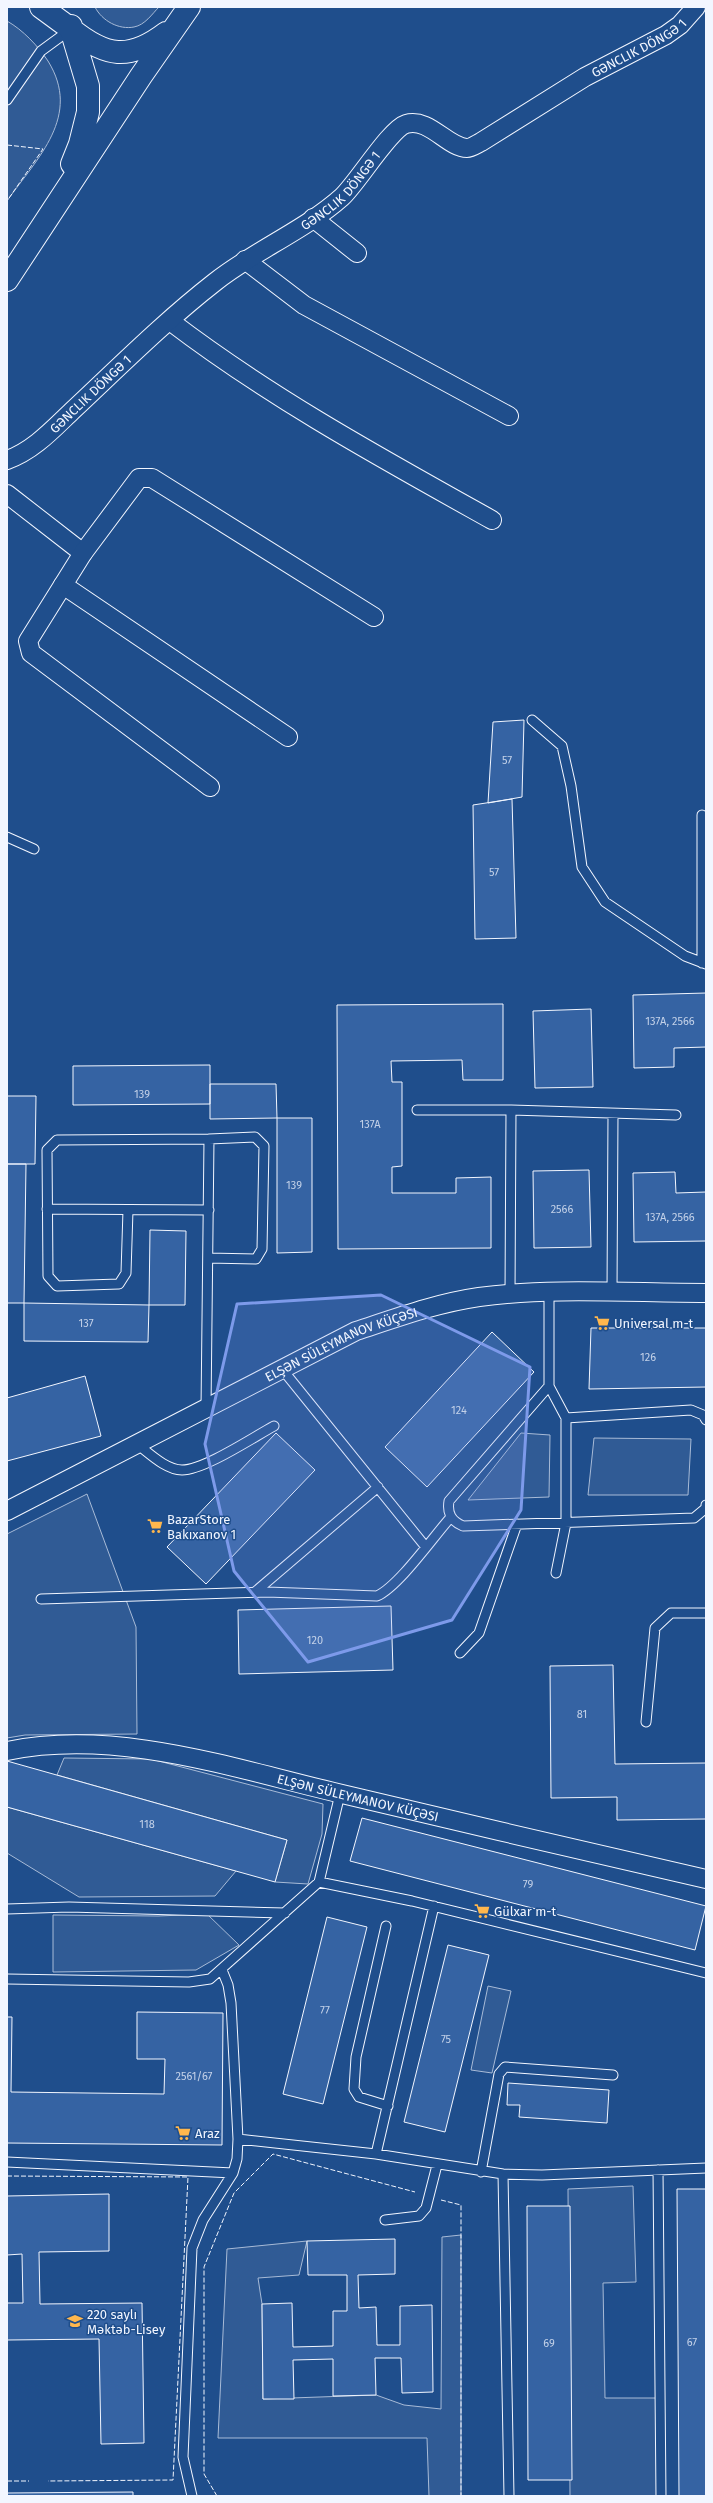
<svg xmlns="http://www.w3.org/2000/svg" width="713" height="2503" font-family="'Fira Sans',sans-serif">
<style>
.green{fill:#305b95;stroke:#a8bbd7}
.building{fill:#3563a3;stroke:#f2f6ff}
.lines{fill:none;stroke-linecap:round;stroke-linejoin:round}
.lane-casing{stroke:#f2f6ff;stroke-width:11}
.street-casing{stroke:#f2f6ff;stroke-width:20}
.secondary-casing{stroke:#f2f6ff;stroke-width:24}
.lane{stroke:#1f4e8c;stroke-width:9}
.street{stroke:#1f4e8c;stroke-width:18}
.secondary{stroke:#1f4e8c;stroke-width:22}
.fence{stroke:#f2f6ff;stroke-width:1;stroke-dasharray:5 2;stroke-linecap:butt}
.marked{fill:#7d9aea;fill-opacity:0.2;stroke:#7d9aea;stroke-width:3;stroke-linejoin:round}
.labels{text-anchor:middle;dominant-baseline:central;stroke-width:3;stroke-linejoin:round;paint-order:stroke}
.number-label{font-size:11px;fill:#c3d1e8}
.street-label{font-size:13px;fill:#f2f6ff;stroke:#1f4e8c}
.poi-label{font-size:13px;fill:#f2f6ff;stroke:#1f4e8c;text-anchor:start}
</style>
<rect width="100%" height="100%" fill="#1f4e8c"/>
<!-- green -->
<path class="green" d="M95,7h64c-7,7 -14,18 -25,20 -15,3 -32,-6 -39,-20z
M7,21c16,9 31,25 41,40 34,55 -10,96 -41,140z
M521,1433l29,2 -1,62 -81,3z
M594,1438l97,1 -3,56h-100z
M87,1494l49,133 1,107 -112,1 -18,3v-204z
M64,1758l87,1 172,45 -1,30 -14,50 -33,-2 12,-42 -230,-65z
M7,1807l229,64 -21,25 -136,1 -72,-44z
M207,1914l32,31 -43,25 -143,2v-57l105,1z
M488,1986l23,5 -19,82 -21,-3z
M633,2186l3,96 -33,1 2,115h55l1,98h-91l-2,-307z
M461,2235v261h-32l-2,-58h-209l9,-189 80,-8 -8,34 -41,3 4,26 1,95 113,-4 28,10 37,4 1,-172z"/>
<!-- building -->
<path class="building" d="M524,720l-2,77 -34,6 5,-81z
M512,799l4,139 -41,1 -2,-134z
M706,993v54l-32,1v19l-40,1 -1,-73z
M503,1004v76h-40l-1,-20 -71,1 1,21h10v84l-10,1v26h64v-15l35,-1v71l-153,1 -1,-244z
M591,1009l2,78 -58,1 -2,-77z
M210,1065v39l-137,1v-39z
M210,1084h66l1,34 -67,1z
M7,1096h29l-1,68h-28z
M277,1118h35v134l-35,1z
M7,1164h19l-2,139h-17z
M589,1170l2,77 -57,1 -1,-77z
M675,1172l1,21 30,-1v49l-72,1 -1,-69z
M150,1230l36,1 -1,74h-36z
M24,1303l125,2 -1,37 -124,-1z
M591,1328h115v59l-117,2z
M492,1332l42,40 -107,115 -42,-40z
M85,1376l16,60 -94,25v-63z
M276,1433l39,37 -109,114 -39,-37z
M391,1606l2,64 -154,4 -1,-64z
M613,1665l2,99 91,-1v56l-89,1v-23l-66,1 -1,-132z
M7,1761l280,79 -12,42 -268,-75z
M362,1818l344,88 -11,44 -345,-89z
M327,1917l40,10 -44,177 -40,-10z
M448,1945l41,10 -44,177 -41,-10z
M137,2012l86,1 -1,132 -215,-2v-126h5l-1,75 153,2 1,-35h-28z
M508,2083l101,7 -2,33 -88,-6 1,-12h-13z
M677,2189h29v307h-27z
M109,2194v57l-70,1 1,52 102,-1 2,140 -43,1 -2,-105 -92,1v-37h16l-1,-49 -15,1v-59z
M527,2206h43l2,274h-44z
M395,2239v35l-37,1 1,33 17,-1 1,38h23v-39l32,-1 1,87 -31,1 -1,-35h-26l1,37 -43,1v-37l-40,1 1,39h-31l-1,-95 30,-1 1,44 40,-1v-35h14v-36h-39l-1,-34z
M133,2492v4h-126v-3z"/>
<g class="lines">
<defs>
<path id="lane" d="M7,100l34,-49 30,-22
M532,720l30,26 9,40 11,81 23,35 80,54 21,8
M702,815v148
M7,837l27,12
M417,1110h94l165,5
M47,1209l162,1
M128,1210l-2,63 -7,11 -62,2 -9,-10 -1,-126 10,-10 152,-1 -3,270
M208,1258l48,1 6,-10 2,-103 -9,-9 -46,2
M549,1293v93l-100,115c-2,12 2,20 14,25l231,-8 12,-10v-3
M612,1293l1,-179
M510,1295l1,-185
M282,1369l143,177
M549,1386l17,32v105l-10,50
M566,1418l125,-8 12,5 3,5
M137,1444c12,9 29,26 45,26 22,0 70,-32 92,-44
M255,1592l123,-105
M41,1599l226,-7 110,4c22,-10 56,-59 74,-79
M460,1653l19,-20 38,-109
M646,1722l9,-94 16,-15h35
M319,1882l93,19 294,72
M7,1909l62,-2 216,6
M386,1926l-30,131 -2,32 5,8 29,9
M7,1979l182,3 21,-3 109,-97 21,-88
M238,2139l138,15 127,20 39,1 164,-7
M376,2154l58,-248
M7,2162l226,11
M658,2170l3,326
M481,2172l18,-98 6,-7 108,8
M503,2174l6,322
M385,2220l34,-4 7,-8 11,-43
M192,2496l-9,-39 9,-209 11,-28 30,-47 4,-14 1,-20 -7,-136 -3,-18 -6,-15"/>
<g id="street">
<path d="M313,218l44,35"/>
<path d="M245,260l59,45 205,111"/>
<path d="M170,321c101,77 211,137 322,199"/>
<path id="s1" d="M7,460c26,-9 46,-31 65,-49 47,-44 93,-90 143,-129 39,-31 90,-52 127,-85 16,-15 48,-68 64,-73 23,-7 42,24 61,24 4,0 10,-4 14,-6l104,-65 81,-42 14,-10 16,-18"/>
<path d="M7,494l76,59"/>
<path d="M63,585l225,152"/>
<path d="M210,787l-179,-134 -3,-12 55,-88 56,-75h13l222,139"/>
<path id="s2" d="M7,1511l349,-180c40,-13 81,-28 123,-34 74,-10 152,-4 227,-4"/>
<path id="s3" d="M7,1751c111,-23 228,18 335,43 121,29 243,57 364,85"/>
</g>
<path id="secondary" d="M41,7l30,22 17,57v26l-8,32 -8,20
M71,26v3c35,28 58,32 95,4
M7,280l134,-204 48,-69"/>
</defs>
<!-- lane casing -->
<use href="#lane" class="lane-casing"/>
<!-- street casing -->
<use href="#street" class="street-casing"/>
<!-- secondary casing -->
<use href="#secondary" class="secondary-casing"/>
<!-- lane -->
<use href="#lane" class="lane"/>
<!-- street -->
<use href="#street" class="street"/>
<!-- secondary -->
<use href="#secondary" class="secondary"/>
<!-- fence -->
<path class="fence" d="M7,145l36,4 -36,52
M7,2176l181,1 -15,303 -125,1
M441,2200l20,5v291
M7,2481h22
M217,2496l-13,-22v-207l30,-74 39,-39 142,38"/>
</g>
<!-- marked area -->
<path class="marked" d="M381,1295l149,72 -9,143 -69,110 -144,42 -74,-91 -29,-127 32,-140z"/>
<!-- icons -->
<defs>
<symbol id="supermarket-bare" viewBox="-9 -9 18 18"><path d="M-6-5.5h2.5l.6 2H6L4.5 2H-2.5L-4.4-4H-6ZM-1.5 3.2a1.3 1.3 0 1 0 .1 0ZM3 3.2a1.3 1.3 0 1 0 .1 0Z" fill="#ffb74d" stroke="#1f4e8c" stroke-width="2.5" paint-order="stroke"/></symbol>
<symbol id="school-bare" viewBox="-9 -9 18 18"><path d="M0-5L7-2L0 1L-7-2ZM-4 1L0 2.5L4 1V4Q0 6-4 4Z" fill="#ffb74d" stroke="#1f4e8c" stroke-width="2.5" paint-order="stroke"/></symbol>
</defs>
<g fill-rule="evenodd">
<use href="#supermarket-bare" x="591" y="1312" width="22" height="22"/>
<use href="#supermarket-bare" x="144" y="1515" width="22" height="22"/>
<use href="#supermarket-bare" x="471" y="1900" width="22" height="22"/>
<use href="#supermarket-bare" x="172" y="2122" width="22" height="22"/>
<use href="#school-bare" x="64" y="2310" width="22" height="22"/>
</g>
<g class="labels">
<!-- number labels -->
<g class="number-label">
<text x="507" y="760">57</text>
<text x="494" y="872">57</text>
<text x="670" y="1021">137A, 2566</text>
<text x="142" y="1094">139</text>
<text x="370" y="1124">137A</text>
<text x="294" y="1185">139</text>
<text x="562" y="1209">2566</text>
<text x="670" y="1217">137A, 2566</text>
<text x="86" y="1323">137</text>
<text x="648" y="1357">126</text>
<text x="459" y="1410">124</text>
<text x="315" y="1640">120</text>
<text x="582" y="1714">81</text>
<text x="147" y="1824">118</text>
<text x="528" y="1884">79</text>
<text x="325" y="2010">77</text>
<text x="446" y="2039">75</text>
<text x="194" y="2076">2561/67</text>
<text x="692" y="2342">67</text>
<text x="549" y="2343">69</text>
</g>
<!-- street labels -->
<g class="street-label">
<text stroke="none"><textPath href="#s1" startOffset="792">GƏNCLIK DÖNGƏ 1</textPath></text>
<text stroke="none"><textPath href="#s1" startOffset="431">GƏNCLIK DÖNGƏ 1</textPath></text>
<text stroke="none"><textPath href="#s1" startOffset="107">GƏNCLIK DÖNGƏ 1</textPath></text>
<text stroke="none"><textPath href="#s2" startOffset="374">ELŞƏN SÜLEYMANOV KÜÇƏSI</textPath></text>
<text stroke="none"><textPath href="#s3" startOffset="357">ELŞƏN SÜLEYMANOV KÜÇƏSI</textPath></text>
</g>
<!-- poi labels -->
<g class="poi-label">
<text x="614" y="1323">Universal m-t</text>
<text x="167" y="1519">BazarStore<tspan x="167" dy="15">Bakıxanov 1</tspan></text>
<text x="494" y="1911">Gülxar m-t</text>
<text x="195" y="2133">Araz</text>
<text x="87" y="2314">220 saylı<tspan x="87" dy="15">Məktəb-Lisey</tspan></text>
</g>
</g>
<!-- border -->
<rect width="713" height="2503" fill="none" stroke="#f2f6ff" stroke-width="16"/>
</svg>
